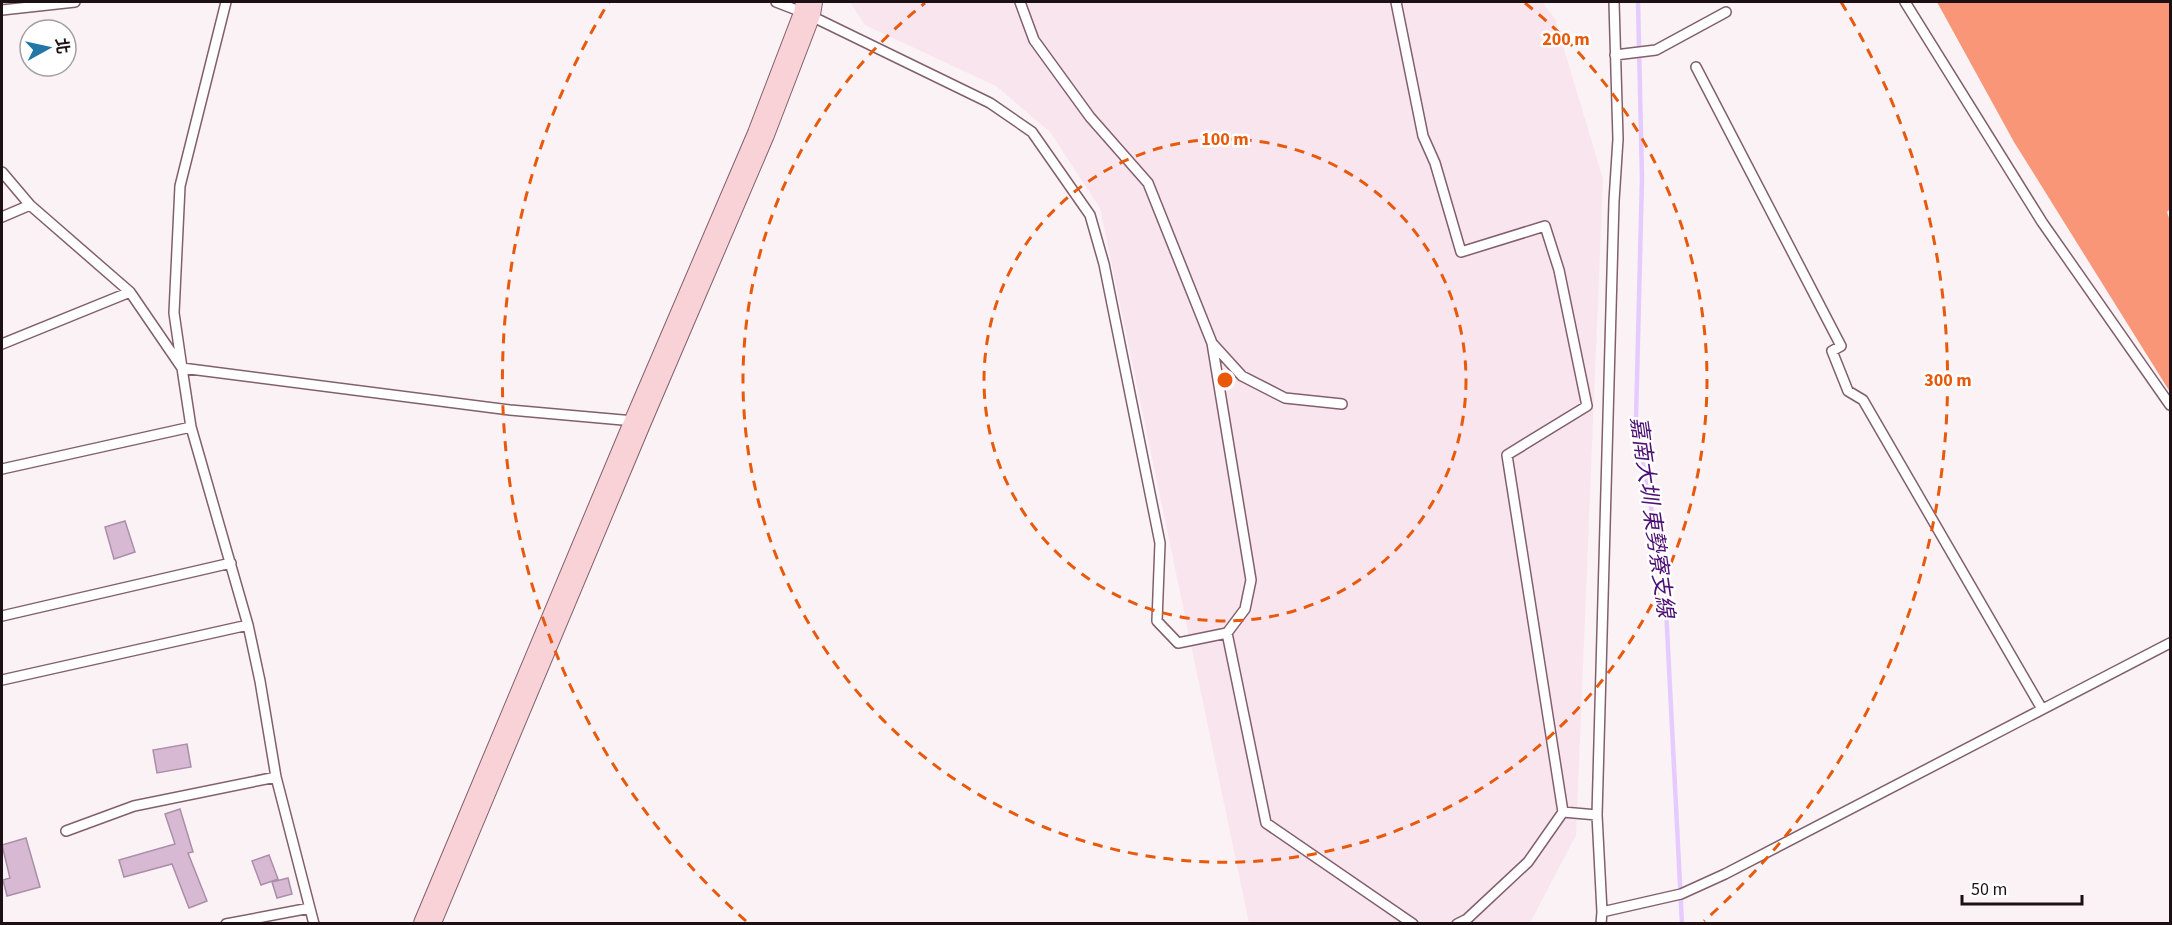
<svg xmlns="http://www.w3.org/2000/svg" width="2172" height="925" font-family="'Source Sans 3','Noto Sans TC',sans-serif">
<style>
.built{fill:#f9e5ed}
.forest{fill:#f89677}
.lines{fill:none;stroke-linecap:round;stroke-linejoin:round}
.stream{stroke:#e5cbff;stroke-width:4.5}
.building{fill:#d8b9d4;stroke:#ab8ea8;stroke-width:1.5}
.lane-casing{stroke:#825f6d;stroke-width:12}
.secondary-casing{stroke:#825f6d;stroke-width:28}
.lane{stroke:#fff;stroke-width:9}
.secondary{stroke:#f8d2d6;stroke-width:26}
.ring{fill:none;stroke:#e8590c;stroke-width:3;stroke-dasharray:10 8}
.labels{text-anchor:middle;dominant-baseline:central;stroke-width:5;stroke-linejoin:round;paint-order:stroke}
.water-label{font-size:22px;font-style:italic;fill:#4d1074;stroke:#fff}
.centre{fill:#e8590c;stroke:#fff;stroke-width:3}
.ring-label{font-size:18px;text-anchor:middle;font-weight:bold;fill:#e8590c;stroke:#fff;stroke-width:5;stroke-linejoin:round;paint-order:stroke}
</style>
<rect width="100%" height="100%" fill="#faf2f5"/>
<!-- built -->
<path class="built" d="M850,2h692l13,17 48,160 -27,656 -46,88h-281l-149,-715 -50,-76 -54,-46 -131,-61z"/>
<!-- forest -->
<path class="forest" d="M1937,2h233v207l-3,3 3,9v171l-156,-250z"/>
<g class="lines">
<!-- stream -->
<path class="stream" d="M1638,2l4,176 -6,241 29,170 17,335"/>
</g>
<!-- building -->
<path class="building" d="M125,521l10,31 -21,7 -9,-32z
M187,744l4,23 -34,6 -4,-23z
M180,809l13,43 -5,1 19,48 -18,7 -17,-44 -48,13 -5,-17 56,-16 -10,-30z
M26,838l14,49 -33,9 -4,-16 7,-2 -8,-33z
M269,855l9,24 -17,6 -9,-24z
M288,878l4,16 -15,4 -5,-16z"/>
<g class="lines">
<defs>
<path id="lane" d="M226,2l-46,184 -6,127 8,55 328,42 124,11
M776,2l31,12 183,89 42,29 58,83 14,49 56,279 -3,78 21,22 49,-10 18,-24 6,-29 -39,-237
M1020,2l14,38 56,77 58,66 64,160 30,33 43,22 57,6
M1396,2l27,134 12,27 26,89 84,-26 14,44 28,136 -80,49 56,357
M1905,2l137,220 128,183
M2,10l73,-8
M1615,55l41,-5 70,-38
M1696,67l145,279 -9,5 16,40 15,9 179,309
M2,172l28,33 100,87 52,76 9,59 57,198 12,56 16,96 38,147
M2,217l28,-12
M2,344l128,-52
M2,469l189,-42
M2,616l229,-53
M1227,633l39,190 147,101
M2,680l246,-55
M66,831l68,-25 142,-29
M1602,912l-5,-97 17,-614 4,-62 -4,-137
M226,924l84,-16
M1457,924l10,-5 61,-57 35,-50 34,3
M1601,924l1,-12 79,-18 44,-20 445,-231"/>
<path id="secondary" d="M427,924l211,-503 123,-287 46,-120 2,-12"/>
</defs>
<!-- lane casing -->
<use href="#lane" class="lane-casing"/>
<!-- secondary casing -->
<use href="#secondary" class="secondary-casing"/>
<!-- lane -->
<use href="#lane" class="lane"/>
<!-- secondary -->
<use href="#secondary" class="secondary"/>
</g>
<!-- distance rings -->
<g class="ring">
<circle cx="1225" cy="380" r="241"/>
<path d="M1525 3A482 482 0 1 1 925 3"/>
<path d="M746 921A723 723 0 0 1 609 2M1841 2A723 723 0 0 1 1704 921"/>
</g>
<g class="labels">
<!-- water labels -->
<g class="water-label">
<text transform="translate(1652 517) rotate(82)">嘉南大圳 東勢寮支線</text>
</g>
</g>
<circle cx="1225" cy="380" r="9" class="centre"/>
<g class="ring-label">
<text x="1566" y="45">200 m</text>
<text x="1225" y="145">100 m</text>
<text x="1948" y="386">300 m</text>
</g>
<!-- border -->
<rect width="2172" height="925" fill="none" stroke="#1d1015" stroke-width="6"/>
<!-- north arrow -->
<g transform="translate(48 48) rotate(82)"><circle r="28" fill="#ffffff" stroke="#a59fa1" stroke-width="1.5"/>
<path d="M0-4.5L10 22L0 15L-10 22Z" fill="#2277a7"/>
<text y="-9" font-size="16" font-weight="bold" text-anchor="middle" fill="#1d1015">北</text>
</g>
<!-- scale -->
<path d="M1962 895v9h120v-9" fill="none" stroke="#1d1015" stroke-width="3"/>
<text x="1971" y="895" font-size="18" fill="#1d1015" stroke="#ffffff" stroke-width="4.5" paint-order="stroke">50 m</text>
</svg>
